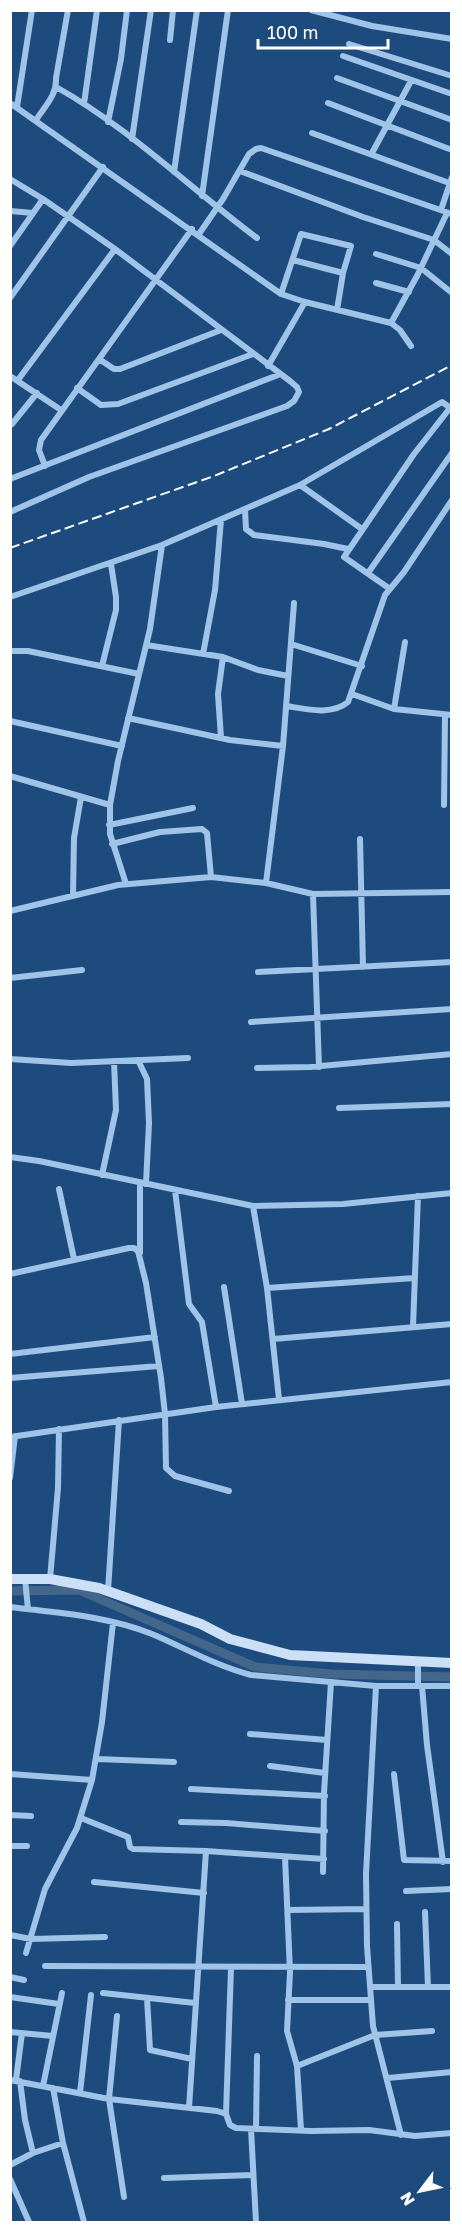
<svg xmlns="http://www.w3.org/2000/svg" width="462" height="2233" font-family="'Golos Text',sans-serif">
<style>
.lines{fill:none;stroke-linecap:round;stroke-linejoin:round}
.canal{stroke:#44668b;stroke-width:9}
.street{stroke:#a0c3e8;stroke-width:6}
.secondary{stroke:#cbdff6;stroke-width:10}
.rail{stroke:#fff;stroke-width:2;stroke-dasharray:10 4.5;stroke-linecap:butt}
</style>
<rect width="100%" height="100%" fill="#1e4b7d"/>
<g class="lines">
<!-- canal -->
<path class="canal" d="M10,1591l69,-1 176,77 76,7 121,3"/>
<!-- street -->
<path class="street" d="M311,10l61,16 80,13
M170,40l3,-30
M349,44l103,32
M343,56l109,38
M337,78l115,42
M56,87c72,40 135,102 201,151
M10,103l271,191 24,8 86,21 9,7 11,16
M328,103l124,47
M84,104l13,-94
M17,107l15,-97
M36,120c9,-14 21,-25 20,-42l12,-68
M108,122l13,-63 6,-49
M312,133l140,51
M132,139l19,-129
M372,153l39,-72
M240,171l123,46 71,23 18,14
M174,172l23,-162
M10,179l33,20 72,50 175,132 7,6 2,5 -5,9 -7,5 -198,71 -79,35
M202,196l26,-186
M441,210l11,-33
M10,211l23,2
M199,234l24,-35 26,-45 7,-5 5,-1 191,66
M10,246l33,-47
M376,254l45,14 31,25
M293,260l50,13
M376,283l33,9
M281,294l20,-60 50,12 -8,27 -6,37
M10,298l93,-131
M391,323l26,-47 30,-63
M99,359l15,10h6l101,-39
M268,366l37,-64
M10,376l51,34
M18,380l97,-131
M77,388l24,17 17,-1 135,-50
M12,424l25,-31
M45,466l-6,-16 2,-10 151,-211
M10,479l268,-104
M300,485l62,44
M245,510l1,19 8,6 70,9 24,5
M368,573l84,-120
M390,589l-46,-32 70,-103 36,-46
M10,597l152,-52 138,-60 142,-83 10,7
M291,644l71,22
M146,645l77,12 35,13 30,6
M10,651h18l111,23
M203,654l12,-64 6,-70
M102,666l14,-56v-13l-5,-33
M352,694l42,15 58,6
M286,706c20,3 45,10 62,-4l37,-107 19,-23 48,-72
M394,709l11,-67
M128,718l102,22 53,6
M10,721l112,25
M221,738l-3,-44 5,-37
M10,776l100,29
M444,805l1,-90
M109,825l84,-17
M360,839l3,128
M112,844l48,-12 42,-3 5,4 4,44
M266,883l17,-137 11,-143
M126,884l-16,-50v-29l8,-44 32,-132 12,-84
M313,894l6,173
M73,896l1,-58 7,-41
M10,911l108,-26 93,-8 55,6 47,11 139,-2
M258,972l194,-10
M10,978l72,-8
M251,1022l201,-13
M10,1059l61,4 117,-5
M138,1060l9,19 2,44 -3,61
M257,1068l53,-1 142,-13
M339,1108l113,-4
M10,1157l29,4 214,45 90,-2 109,-11
M102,1175l14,-65 -2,-49
M59,1189l15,70
M175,1190l14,114 13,18 14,85
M253,1206l14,82 12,111
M140,1253v-70
M10,1274l119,-26h5l4,3 8,32 15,95 4,36 1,54 9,8 54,15
M224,1287l18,117
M267,1288l148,-10
M413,1327l5,-131
M273,1339l179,-15
M10,1354l145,-17
M10,1378l149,-12
M10,1437l206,-30 236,-25
M10,1478l5,-42
M25,1579l3,30
M50,1579l8,-91 1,-59
M108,1591l11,-171
M10,1607c48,6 97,9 142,27 33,14 64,32 99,41l125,11h76
M376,1686l-10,188 1,72 6,80 28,109
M418,1686v-24
M422,1686l5,59 16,117
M250,1734l77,6
M97,1759l77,3
M270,1766l55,7
M10,1774l82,6
M394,1774l10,86 48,1
M191,1789l134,7
M10,1815l21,1
M81,1818l47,19 2,10 3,2 73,2 118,8
M181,1822l45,1 99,8
M10,1846h17
M285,1857l5,115 -3,59 10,35 78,-31 57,-4
M323,1872l1,-79 7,-111
M94,1882l110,11
M406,1891l46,-2
M288,1910l77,-1
M425,1912l3,75
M397,1924l1,63
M10,1935l21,4 74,-2
M26,1953l19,-64 32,-61 15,-48 10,-58 11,-99
M45,1966l323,1
M10,1977l14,3
M370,1987h82
M103,1993l92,10
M10,1997l49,7
M147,1998l3,52 42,9
M288,2000h83
M117,2016l-8,83 15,98
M10,2032l43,4
M297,2066l4,64
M388,2078l64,-6
M10,2080l99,19 108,12 9,3 4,11 6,3 75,3 58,-1 46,6 37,-3
M16,2080l6,-47
M20,2081l5,39 8,33
M43,2086l19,-93
M53,2088l10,55 21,79
M80,2093l11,-98
M189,2108l17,-257
M226,2114l5,-146
M251,2129l5,93
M256,2129l1,-73
M10,2165l23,-12 30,-10
M164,2178l89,-3
M10,2179l19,43"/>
<!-- secondary -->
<path class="secondary" d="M10,1579h40l49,9 102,36 29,15 60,16 162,8"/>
<!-- rail -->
<path class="rail" d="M10,548l204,-72 115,-47 123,-64"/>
</g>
<!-- border -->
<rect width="462" height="2233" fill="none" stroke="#ffffff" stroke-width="24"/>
<!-- north arrow -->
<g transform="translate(420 2191) rotate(238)" stroke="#1e4b7d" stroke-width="4.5" paint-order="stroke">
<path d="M0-4.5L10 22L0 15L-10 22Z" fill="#ffffff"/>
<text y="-9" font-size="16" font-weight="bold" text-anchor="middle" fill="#ffffff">N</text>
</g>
<!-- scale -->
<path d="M258 39v9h130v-9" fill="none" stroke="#ffffff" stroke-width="3"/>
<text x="267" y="39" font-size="18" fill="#ffffff" stroke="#1e4b7d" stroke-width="4.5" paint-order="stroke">100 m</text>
</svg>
